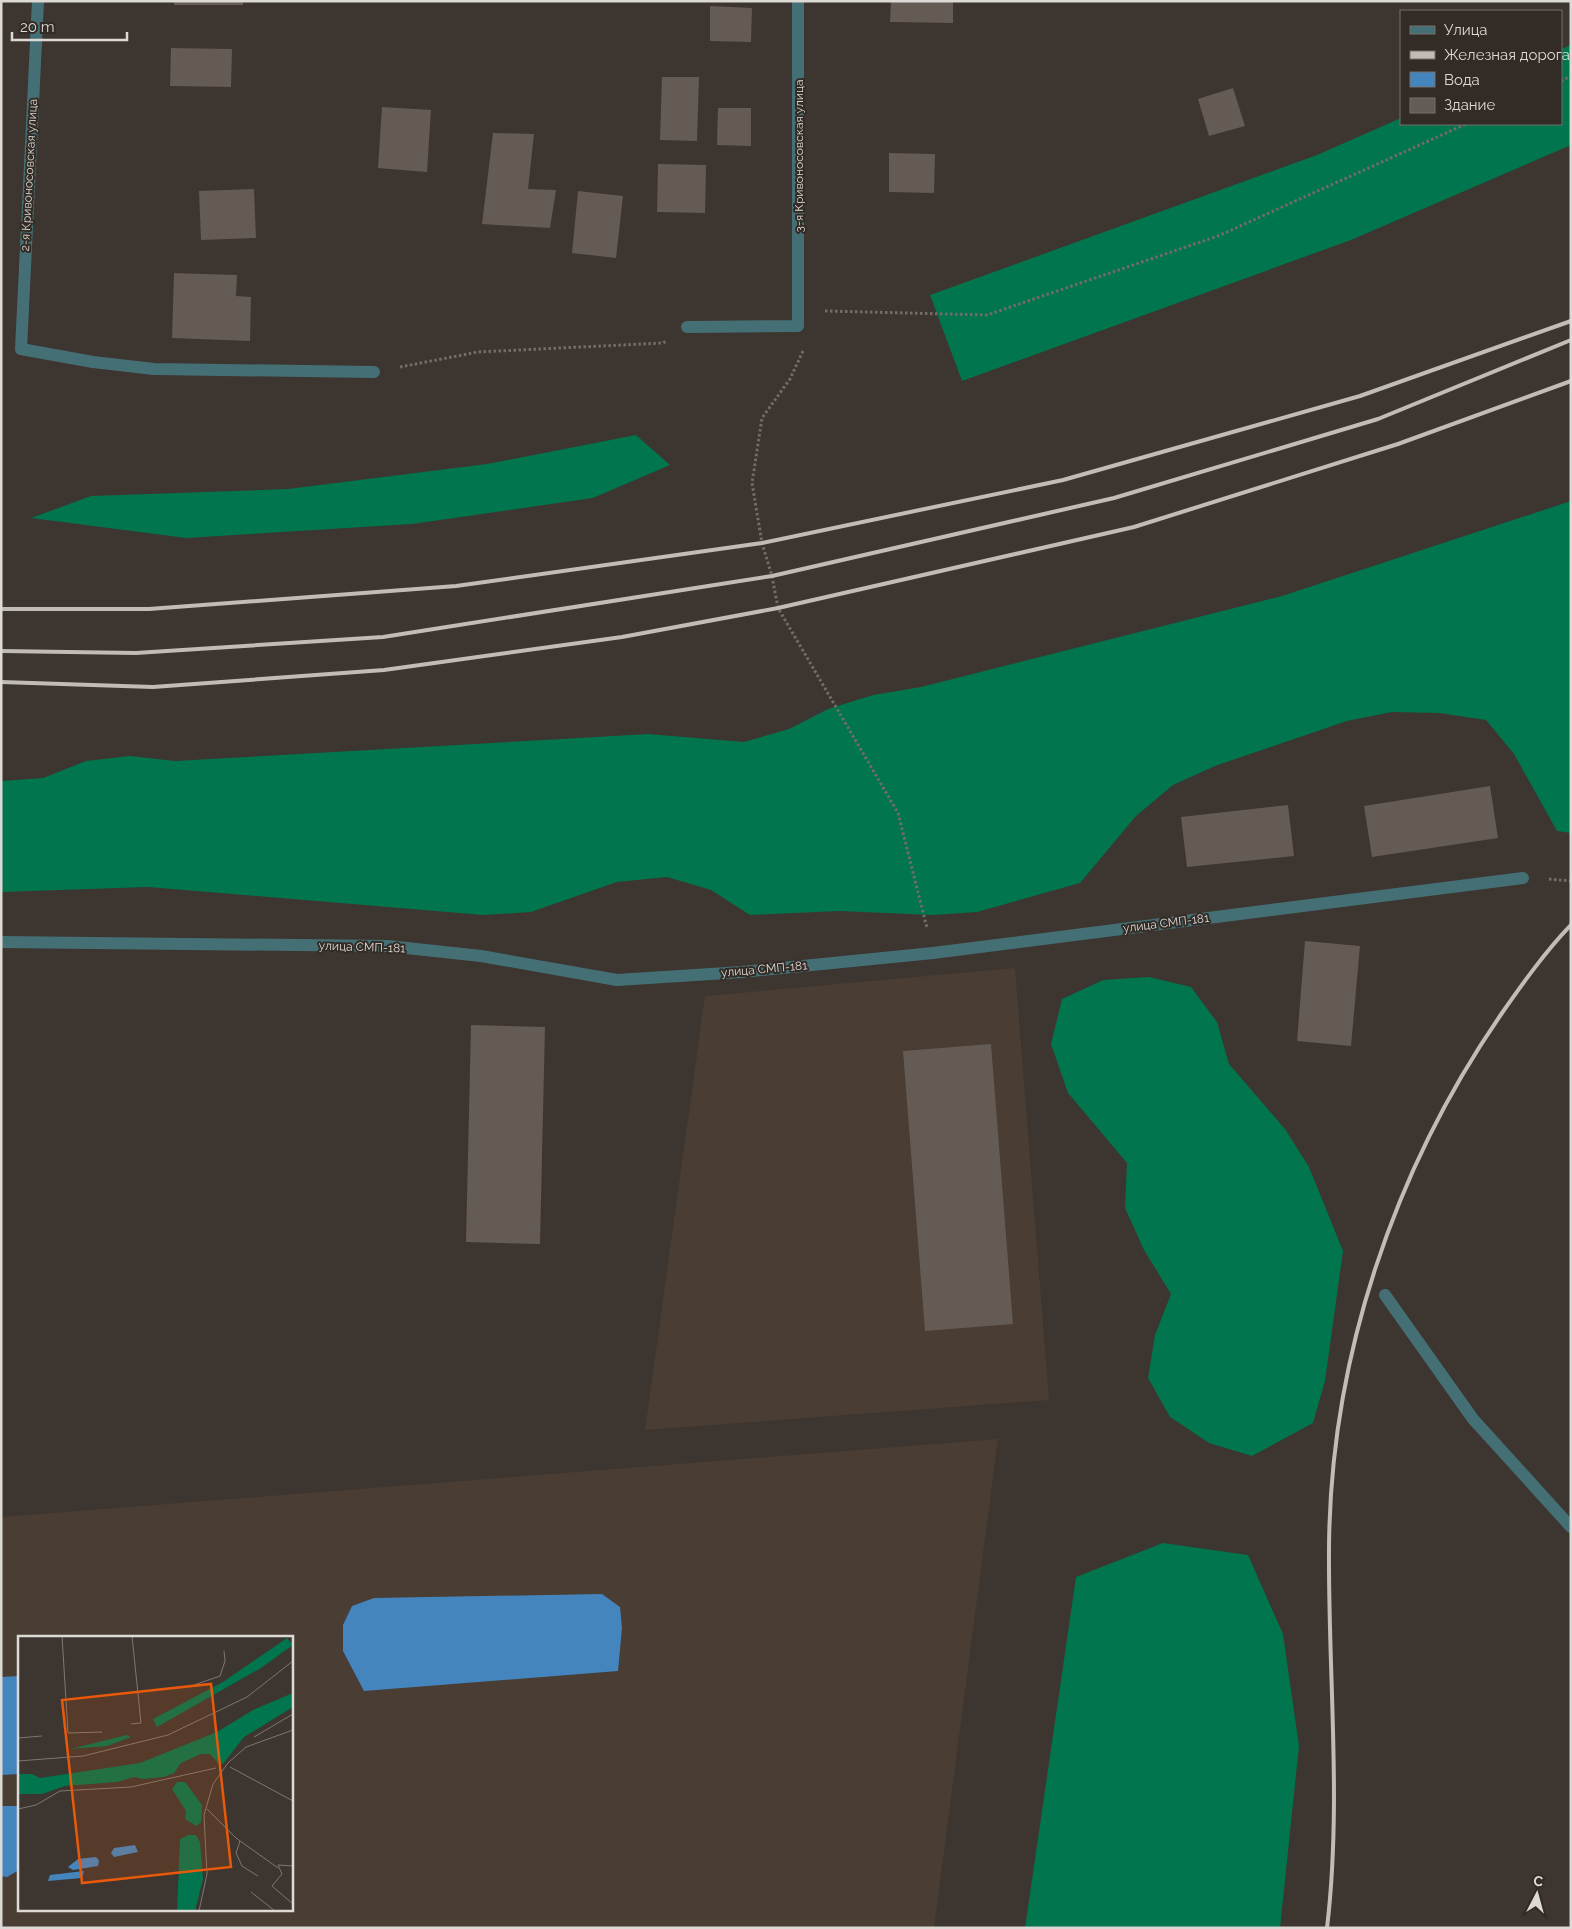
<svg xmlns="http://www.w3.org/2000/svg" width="1572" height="1929" font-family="Raleway,sans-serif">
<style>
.built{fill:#4a3d33;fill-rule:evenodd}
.forest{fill:#01754e}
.water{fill:#4485be}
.building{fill:#635b54}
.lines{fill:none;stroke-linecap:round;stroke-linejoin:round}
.path{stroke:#736c67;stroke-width:3;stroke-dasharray:2.5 2.5;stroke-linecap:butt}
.minor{stroke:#447075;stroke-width:12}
.rail{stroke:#c1bcb8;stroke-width:4}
.labels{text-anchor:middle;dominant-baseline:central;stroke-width:4;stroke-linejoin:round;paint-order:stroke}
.street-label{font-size:12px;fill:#ddd9d5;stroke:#332b25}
.inset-road{fill:none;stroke:#7d7771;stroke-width:1}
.view{fill:#e8590c;fill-opacity:0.15;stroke:#e8590c;stroke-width:2.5}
.inset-edge{fill:none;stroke:#ddd9d5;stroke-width:2.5}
</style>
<rect width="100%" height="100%" fill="#3d352f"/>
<!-- built -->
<path class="built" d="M1015,968l34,432 -404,30 60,-434z
M998,1439l-64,489h-933v-411zM19,1638h272v272h-272z"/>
<!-- forest -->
<path class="forest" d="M1571,45v100l-220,95 -389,141 -32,-86 387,-140 84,-37v6h160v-75z
M636,435l34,30 -77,33 -181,26 -226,14 -155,-20 60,-22 197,-7 199,-25z
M1571,501v332l-14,-2 -43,-77 -28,-34 -47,-7 -47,-1 -45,9 -132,45 -42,19 -37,31 -56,67 -103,29 -44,3 -94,-4 -89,4 -39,-25 -44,-13 -50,5 -86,30 -48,3 -335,-28 -147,5v-111l42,-3 43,-17 44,-5 45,5 473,-27 96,8 45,-13 39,-20 45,-14 48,-8 361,-91z
M1149,977l42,10 26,35 12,42 56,65 24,38 34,84 -18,130 -12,42 -61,33 -43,-13 -39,-26 -22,-39 7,-43 16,-41 -27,-44 -19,-42 2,-45 -59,-70 -17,-49 11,-45 41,-19z
M1163,1543l85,12 35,79 16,112 -19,182h-255l51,-351z"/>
<!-- water -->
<path class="water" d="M602,1594l18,13 2,21 -4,43 -254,20 -21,-40v-26l9,-19 22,-8z
M19,1676v98l-18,1v-98z
M1,1806h18v64l-12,7 -6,-1z"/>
<!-- building -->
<path class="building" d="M174,1h69v4h-69z
M891,1h62v22l-63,-1z
M710,6l42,2 -1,34 -41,-1z
M171,48l61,1 -1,38 -61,-1z
M662,77h37l-2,64 -37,-1z
M1233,88l12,38 -36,10 -11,-37z
M382,107l49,3 -4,62 -49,-4z
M718,108h33v38l-34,-1z
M493,133l41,1 -6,55 28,1 -6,38 -68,-4z
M889,153l46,1 -1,39 -45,-1z
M658,164l48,1 -1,48 -48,-1z
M254,189l2,49 -55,2 -2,-49z
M578,191l45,5 -7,62 -44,-5z
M174,273l63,2 -1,21 15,1 -1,44 -78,-3z
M1490,786l8,52 -126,19 -8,-51z
M1288,805l6,51 -107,11 -6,-50z
M1305,941l55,5 -9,100 -54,-5z
M471,1025l74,2 -5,217 -74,-2z
M991,1044l22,280 -88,7 -22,-280z"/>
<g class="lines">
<!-- path -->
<path class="path" d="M1561,81l10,-5
M825,311l162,4 231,-79 248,-112
M803,351l-13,28 -28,39 -10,65 10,60 10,33 6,32 120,205 29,115
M400,367l78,-15 185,-9 3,-2
M1549,879l22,2"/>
<!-- minor -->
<path class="minor" d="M38,1l-17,348 72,13 61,7 220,3
M687,327l111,-1v-325
M1,942l387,4 93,10 136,24 125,-8 191,-19 590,-75
M1385,1295l88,124 98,108"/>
<!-- rail -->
<path class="rail" d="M1,609h148l307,-23 306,-43 301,-63 297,-84 211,-75
M1,651l135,2 247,-16 389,-61 342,-78 264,-79 193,-79
M1,682l152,5 231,-17 238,-33 156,-29 356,-81 264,-83 173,-63
M1327,1928c15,-126 1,-253 2,-379 1,-190 65,-380 173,-536 21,-30 43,-61 69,-88"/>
</g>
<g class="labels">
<!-- street labels -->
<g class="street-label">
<text transform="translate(799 156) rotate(-90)">3-я Кривоносовская улица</text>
<text transform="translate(29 175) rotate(-87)">2-я Кривоносовская улица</text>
<text transform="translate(1166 923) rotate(-7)">улица СМП-181</text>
<text transform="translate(362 947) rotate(2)">улица СМП-181</text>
<text transform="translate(764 969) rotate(-5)">улица СМП-181</text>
</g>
</g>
<!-- overview -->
<g transform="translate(18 1636)">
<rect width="275" height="275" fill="#3d352f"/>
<path d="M269,2l6,7 -32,23 -104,59 -4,-8 70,-37zM275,57v14l-49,30 -21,27 -5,-1 -8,-9h-9l-20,9 -7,10 -10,4 -21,2 -9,-2 -17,5 -52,4 -23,8h-24v-20h14l8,4 100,-15 77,-31 36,-22zM109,99l4,2 -24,9 -37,3zM159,146h8l17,23 -1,17 -5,4 -11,-7 1,-8 -14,-22zM170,199h8l4,7 3,37 -8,32h-18l3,-72z" fill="#01754e"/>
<path d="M117,209l3,7 -24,5 -3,-4 3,-5zM78,221l3,3 -1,6 -25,4 -5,-3 10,-8zM66,235l-2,7 -34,3 2,-6z" fill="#4485be"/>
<path class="inset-road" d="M44,0l6,97 34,-1M176,49l26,-9 5,-15 -1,-10M113,88l10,-1 -9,-87M236,101l39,-23M0,102l24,-2M0,125l65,-5 85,-21 79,-38 46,-36M212,131l63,34M0,173l18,-4 24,-14 71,-4 85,-19M189,173l29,29 42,30M222,205l-4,12 6,13 16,10M275,230l-15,-1 4,9 -10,12 21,18M233,256l24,19M181,275l8,-37 -3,-59 9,-31 15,-21 18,-16 47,-17"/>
<path class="view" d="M193,48l20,183 -149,16 -20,-183z"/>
<rect width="275" height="275" class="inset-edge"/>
</g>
<!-- border -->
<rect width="1572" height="1929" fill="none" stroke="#ddd9d5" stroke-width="5"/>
<!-- legend -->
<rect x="1400" y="10" width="162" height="115" fill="#332b25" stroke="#77716b"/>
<rect x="1410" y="26" width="25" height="8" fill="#447075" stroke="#77716b"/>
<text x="1444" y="35" font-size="15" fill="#ddd9d5">Улица</text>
<rect x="1410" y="51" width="25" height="8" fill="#c1bcb8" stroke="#77716b"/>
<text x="1444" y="60" font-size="15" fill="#ddd9d5">Железная дорога</text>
<rect x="1410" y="72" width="25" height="15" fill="#4485be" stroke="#77716b"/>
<text x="1444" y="85" font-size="15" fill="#ddd9d5">Вода</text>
<rect x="1410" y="98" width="25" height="15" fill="#635b54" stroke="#77716b"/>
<text x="1444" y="110" font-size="15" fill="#ddd9d5">Здание</text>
<!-- north arrow -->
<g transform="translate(1537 1894) rotate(6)" stroke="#332b25" stroke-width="4" paint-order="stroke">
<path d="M0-4L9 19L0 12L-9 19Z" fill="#ddd9d5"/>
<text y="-8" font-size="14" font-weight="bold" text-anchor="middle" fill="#ddd9d5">С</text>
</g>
<!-- scale -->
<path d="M12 32v8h115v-8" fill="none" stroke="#ddd9d5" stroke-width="2.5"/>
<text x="20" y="32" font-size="15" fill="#ddd9d5" stroke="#332b25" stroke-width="4" paint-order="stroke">20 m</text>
</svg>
